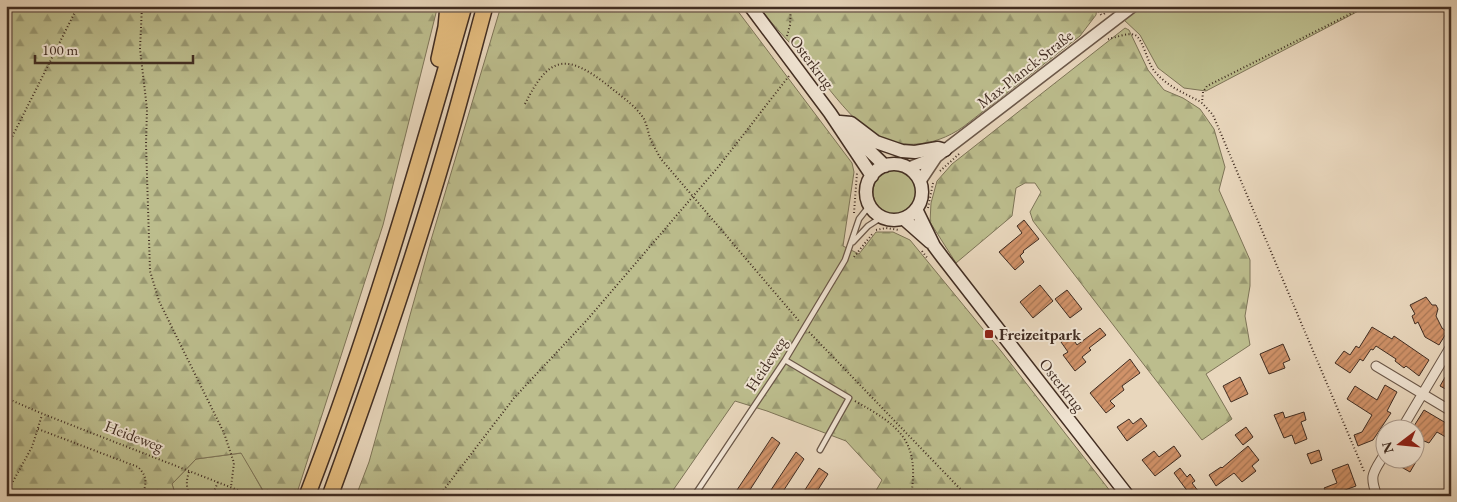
<svg xmlns="http://www.w3.org/2000/svg" width="1457" height="502" font-family="'EB Garamond',serif">
<style>
.green{fill:#bcbd8d;stroke:#7e7558}
.forest{fill:url(#forest-firs);stroke:#7e7558}
.building{fill:url(#building-hatch);stroke:#412d22}
.lines{fill:none;stroke-linecap:round;stroke-linejoin:round}
.service-casing{stroke:#6b5849;stroke-width:7}
.minor-casing{stroke:#6b5849;stroke-width:11}
.tertiary-casing{stroke:#6b5849;stroke-width:14}
.secondary-casing{stroke:#412d22;stroke-width:15}
.motorway-casing{stroke:#412d22;stroke-width:18}
.path{stroke:#412d22;stroke-width:2;stroke-dasharray:1 2.5;stroke-linecap:butt}
.service{stroke:#f1e5d4;stroke-width:4.5}
.minor{stroke:#f1e5d4;stroke-width:9}
.tertiary{stroke:#f1e5d4;stroke-width:11}
.secondary{stroke:#f1e5d4;stroke-width:12}
.motorway{stroke:#e4bc7e;stroke-width:15}
.poi-dot{fill:#8f2418;stroke:#f1e5d4;stroke-width:2}
.labels{text-anchor:middle;dominant-baseline:central;stroke-width:4;stroke-linejoin:round;paint-order:stroke}
.street-label{font-size:16px;fill:#412d22;stroke:#f1e5d4}
.poi-label{font-size:16px;font-weight:bold;fill:#412d22;stroke:#f1e5d4;text-anchor:start}
</style>
<defs>
<pattern id="forest-firs" width="22" height="20" patternUnits="userSpaceOnUse" patternTransform="scale(1.25)"><rect width="22" height="20" fill="#bcbd8d"/><path d="M5 1l3.5 6h-7zM16 11l3.5 6h-7z" fill="#9a9a73"/></pattern>
<pattern id="building-hatch" width="6" height="6" patternUnits="userSpaceOnUse" patternTransform="scale(1.25)"><rect width="6" height="6" fill="#d09269"/><path d="M-1 1l2-2M0 6l6-6M5 7l2-2" fill="none" stroke="#aa7856"/></pattern>
</defs>
<rect width="100%" height="100%" fill="#e9d7bd"/>
<filter id="stains"><feTurbulence type="fractalNoise" baseFrequency=".004" numOctaves="4"/><feColorMatrix values="0 0 0 0 .2 0 0 0 0 .09 0 0 0 0 .02 0 0 0 .5 -.17"/></filter>
<radialGradient id="worn" r=".72"><stop offset=".6" stop-color="#630" stop-opacity="0"/><stop offset="1" stop-color="#630" stop-opacity=".3"/></radialGradient>
<!-- green -->
<path class="green" d="M1138,6h230l-162,85 -22,-3 -26,-20 -18,-33 -17,-16z
M873 192a22 22 0 1 1 44 0a22 22 0 1 1-44 0Z
M242,453l22,40 -4,3h-84l-4,-12 24,-25z"/>
<!-- forest -->
<path class="forest" d="M6,6h430l1,3 -54,216 -87,271h-36l4,-4 -23,-39 -45,6 -24,25 4,12h-170z
M501,6h233l118,157 2,9 -11,74 16,8 17,-22h17l17,8 91,111 113,145h-241l9,-16 -36,-39 -79,-30 -32,-10 -66,95h-313l13,-34 62,-222z
M759,6h338l-1,9 -16,21 -117,91c-30,21 -69,25 -99,0 -20,-17 -36,-40 -53,-60 -17,-21 -37,-39 -52,-61z
M1125,28l4,2 19,40 16,20 19,8 17,11 14,20 11,38 -6,23 31,70v26l-5,30 5,29 -44,29 26,45 -30,21 -169,-219 -3,-9 11,-20 -6,-9h-10l-9,5 -4,28 -56,47 -26,-41 1,-19 6,-22 15,-17z"/>
<!-- building -->
<path class="building" d="M1024,220l15,19 -16,12 1,1 -4,4 4,6 -9,8 -16,-18 23,-19 -5,-7z
M1040,285l13,16 -20,17 -13,-16z
M1067,290l15,19 -12,9 -15,-19z
M1426,297l6,8h4l2,4 -2,7 6,12 5,4 -8,13 -14,-8 -7,-15 -3,2 -3,-8 3,-2 -5,-9z
M1372,327l20,12 2,-3 35,24 -10,16 -13,-10 -2,2 -9,-7 1,-2 -20,-13 -3,4 -2,-1 -8,12 -3,-2 -10,14 -15,-10 9,-12 6,4 6,-9 3,2z
M1100,328l6,7 -17,13 2,2 -9,7 4,5 -11,9 -12,-16 5,-3 -7,-10 10,-6 6,9z
M1283,344l7,16 -7,3 2,5 -16,6 -9,-20z
M1130,359l10,14 -18,13 2,4 -14,11 5,5 -9,7 -16,-20z
M1451,367v25l-11,-6z
M1240,377l8,17 -17,8 -8,-16z
M1385,385l12,7 -10,19 4,2 -18,27 -15,6 -4,-11 8,-3 10,-17 -25,-16 8,-13 22,14z
M1424,410l27,16v14l-14,-8 -8,11 -5,-2 -10,15v-30z
M1283,412l2,6 19,-6 2,8 -5,2 6,17 -12,5 -3,-9 -8,3 -10,-23z
M1141,418l6,8 -20,15 -10,-14 12,-8 4,5z
M1246,427l7,10 -10,8 -8,-10z
M772,437l8,6 -34,53h-13z
M1174,446l7,10 -26,20 -13,-16 12,-9 5,6z
M1248,446l11,14 -7,6 4,5 -14,11 -8,-9 -18,13 -7,-11 12,-8 1,1z
M1319,450l3,10 -11,4 -4,-10z
M796,452l8,7 -24,37h-13z
M1389,460h28l-7,12z
M1348,464l8,22 -19,7 1,3h-10l-4,-8 13,-5 -5,-13z
M819,468l9,6 -14,22h-13z
M1180,468l7,9 3,-3 5,7 -3,2 10,13h-11l-17,-23z"/>
<g class="lines">
<defs>
<path id="service" d="M853,242l15,-16 14,-9
M785,360l64,38 -29,52
M694,496l91,-136 60,-100 14,-41 11,-14"/>
<path id="minor" d="M1376,366l75,45
M1401,430l50,-84
M1377,496c-8,-21 -4,-23 7,-41"/>
<path id="tertiary" d="M909,168l27,-11 197,-151
M920,181l16,-24"/>
<path id="secondary" d="M750,6l80,107 42,63
M840,122l11,1 25,19 26,9 13,1 23,-4 7,2
M849,131l36,35
M866 192a28 28 0 1 1 56 0a28 28 0 1 1-56 0Z
M916,209l18,37 9,12 185,238
M904,219l26,23"/>
<path id="motorway" d="M439,59l7,-32 2,-21
M307,496c62,-161 110,-325 157,-490
M330,496c42,-115 82,-231 116,-348 14,-47 26,-94 39,-142"/>
</defs>
<!-- service casing -->
<use href="#service" class="service-casing"/>
<!-- minor casing -->
<use href="#minor" class="minor-casing"/>
<!-- tertiary casing -->
<use href="#tertiary" class="tertiary-casing"/>
<!-- secondary casing -->
<use href="#secondary" class="secondary-casing"/>
<!-- motorway casing -->
<use href="#motorway" class="motorway-casing"/>
<!-- path -->
<path class="path" d="M142,6l-2,43 7,60 -1,35 4,127 9,30 65,132 10,30 -3,24
M1094,6l8,10
M1104,14l7,-8
M787,36l3,-11 1,-19
M1108,39c7,-1 20,-7 27,-4 8,4 12,26 18,34 11,16 31,24 48,33
M525,104c25,-51 43,-50 85,-17 12,10 26,19 34,32 3,6 4,13 6,19 3,7 7,14 11,21l138,162
M6,149l72,-143
M940,171l19,-17
M928,208l5,-25
M854,213l3,-40
M876,230l10,-2 13,2
M922,251l6,8
M854,257l19,-24
M809,332l158,164
M6,398l37,16 210,82
M855,401c45,25 65,40 56,95
M38,429l100,38c10,10 8,15 5,29
M1364,471l-151,-356 -11,-12 1,-11 4,-6 159,-80
M189,472c-3,9 -3,15 1,24
M6,494l26,-47 10,-32
M212,496l6,-14
M439,496l75,-98 73,-78 132,-154 70,-90"/>
<!-- service -->
<use href="#service" class="service"/>
<!-- minor -->
<use href="#minor" class="minor"/>
<!-- tertiary -->
<use href="#tertiary" class="tertiary"/>
<!-- secondary -->
<use href="#secondary" class="secondary"/>
<!-- motorway -->
<use href="#motorway" class="motorway"/>
</g>
<!-- markers -->
<rect class="poi-dot" x="984" y="329" width="10" height="10" rx="2.5"/>
<g class="labels">
<!-- street labels -->
<g class="street-label">
<text transform="translate(812 62) rotate(53)">Osterkrug</text>
<text transform="translate(1025 69) rotate(-38)">Max-Planck-Straße</text>
<text transform="translate(766 364) rotate(-57)">Heideweg</text>
<text transform="translate(1062 385) rotate(52)">Osterkrug</text>
<text transform="translate(134 436) rotate(21)">Heideweg</text>
</g>
<!-- poi labels -->
<g class="poi-label">
<text x="999" y="334">Freizeitpark</text>
</g>
</g>
<!-- margin -->
<rect width="1457" height="502" fill="none" stroke="#e9d7bd" stroke-width="25"/>
<rect x="8" y="8" width="1442" height="487" fill="none" stroke="#412d22" stroke-width="2.5"/>
<rect x="12" y="12" width="1432" height="477" fill="none" stroke="#412d22"/>
<!-- north arrow -->
<g transform="translate(1400 444) rotate(254)"><circle r="24" fill="#f1e5d4" stroke="#ab9b8d"/>
<path d="M0-4L9 19L0 12L-9 19Z" fill="#8f2418"/>
<text y="-8" font-size="14" font-weight="bold" text-anchor="middle" fill="#412d22">N</text>
</g>
<!-- scale -->
<path d="M35 55v8h158v-8" fill="none" stroke="#412d22" stroke-width="2.5"/>
<text x="42" y="55" font-size="15" fill="#412d22" stroke="#f1e5d4" stroke-width="4" paint-order="stroke">100 m</text>
<rect width="100%" height="100%" filter="url(#stains)"/>
<rect width="100%" height="100%" fill="url(#worn)"/>
</svg>
